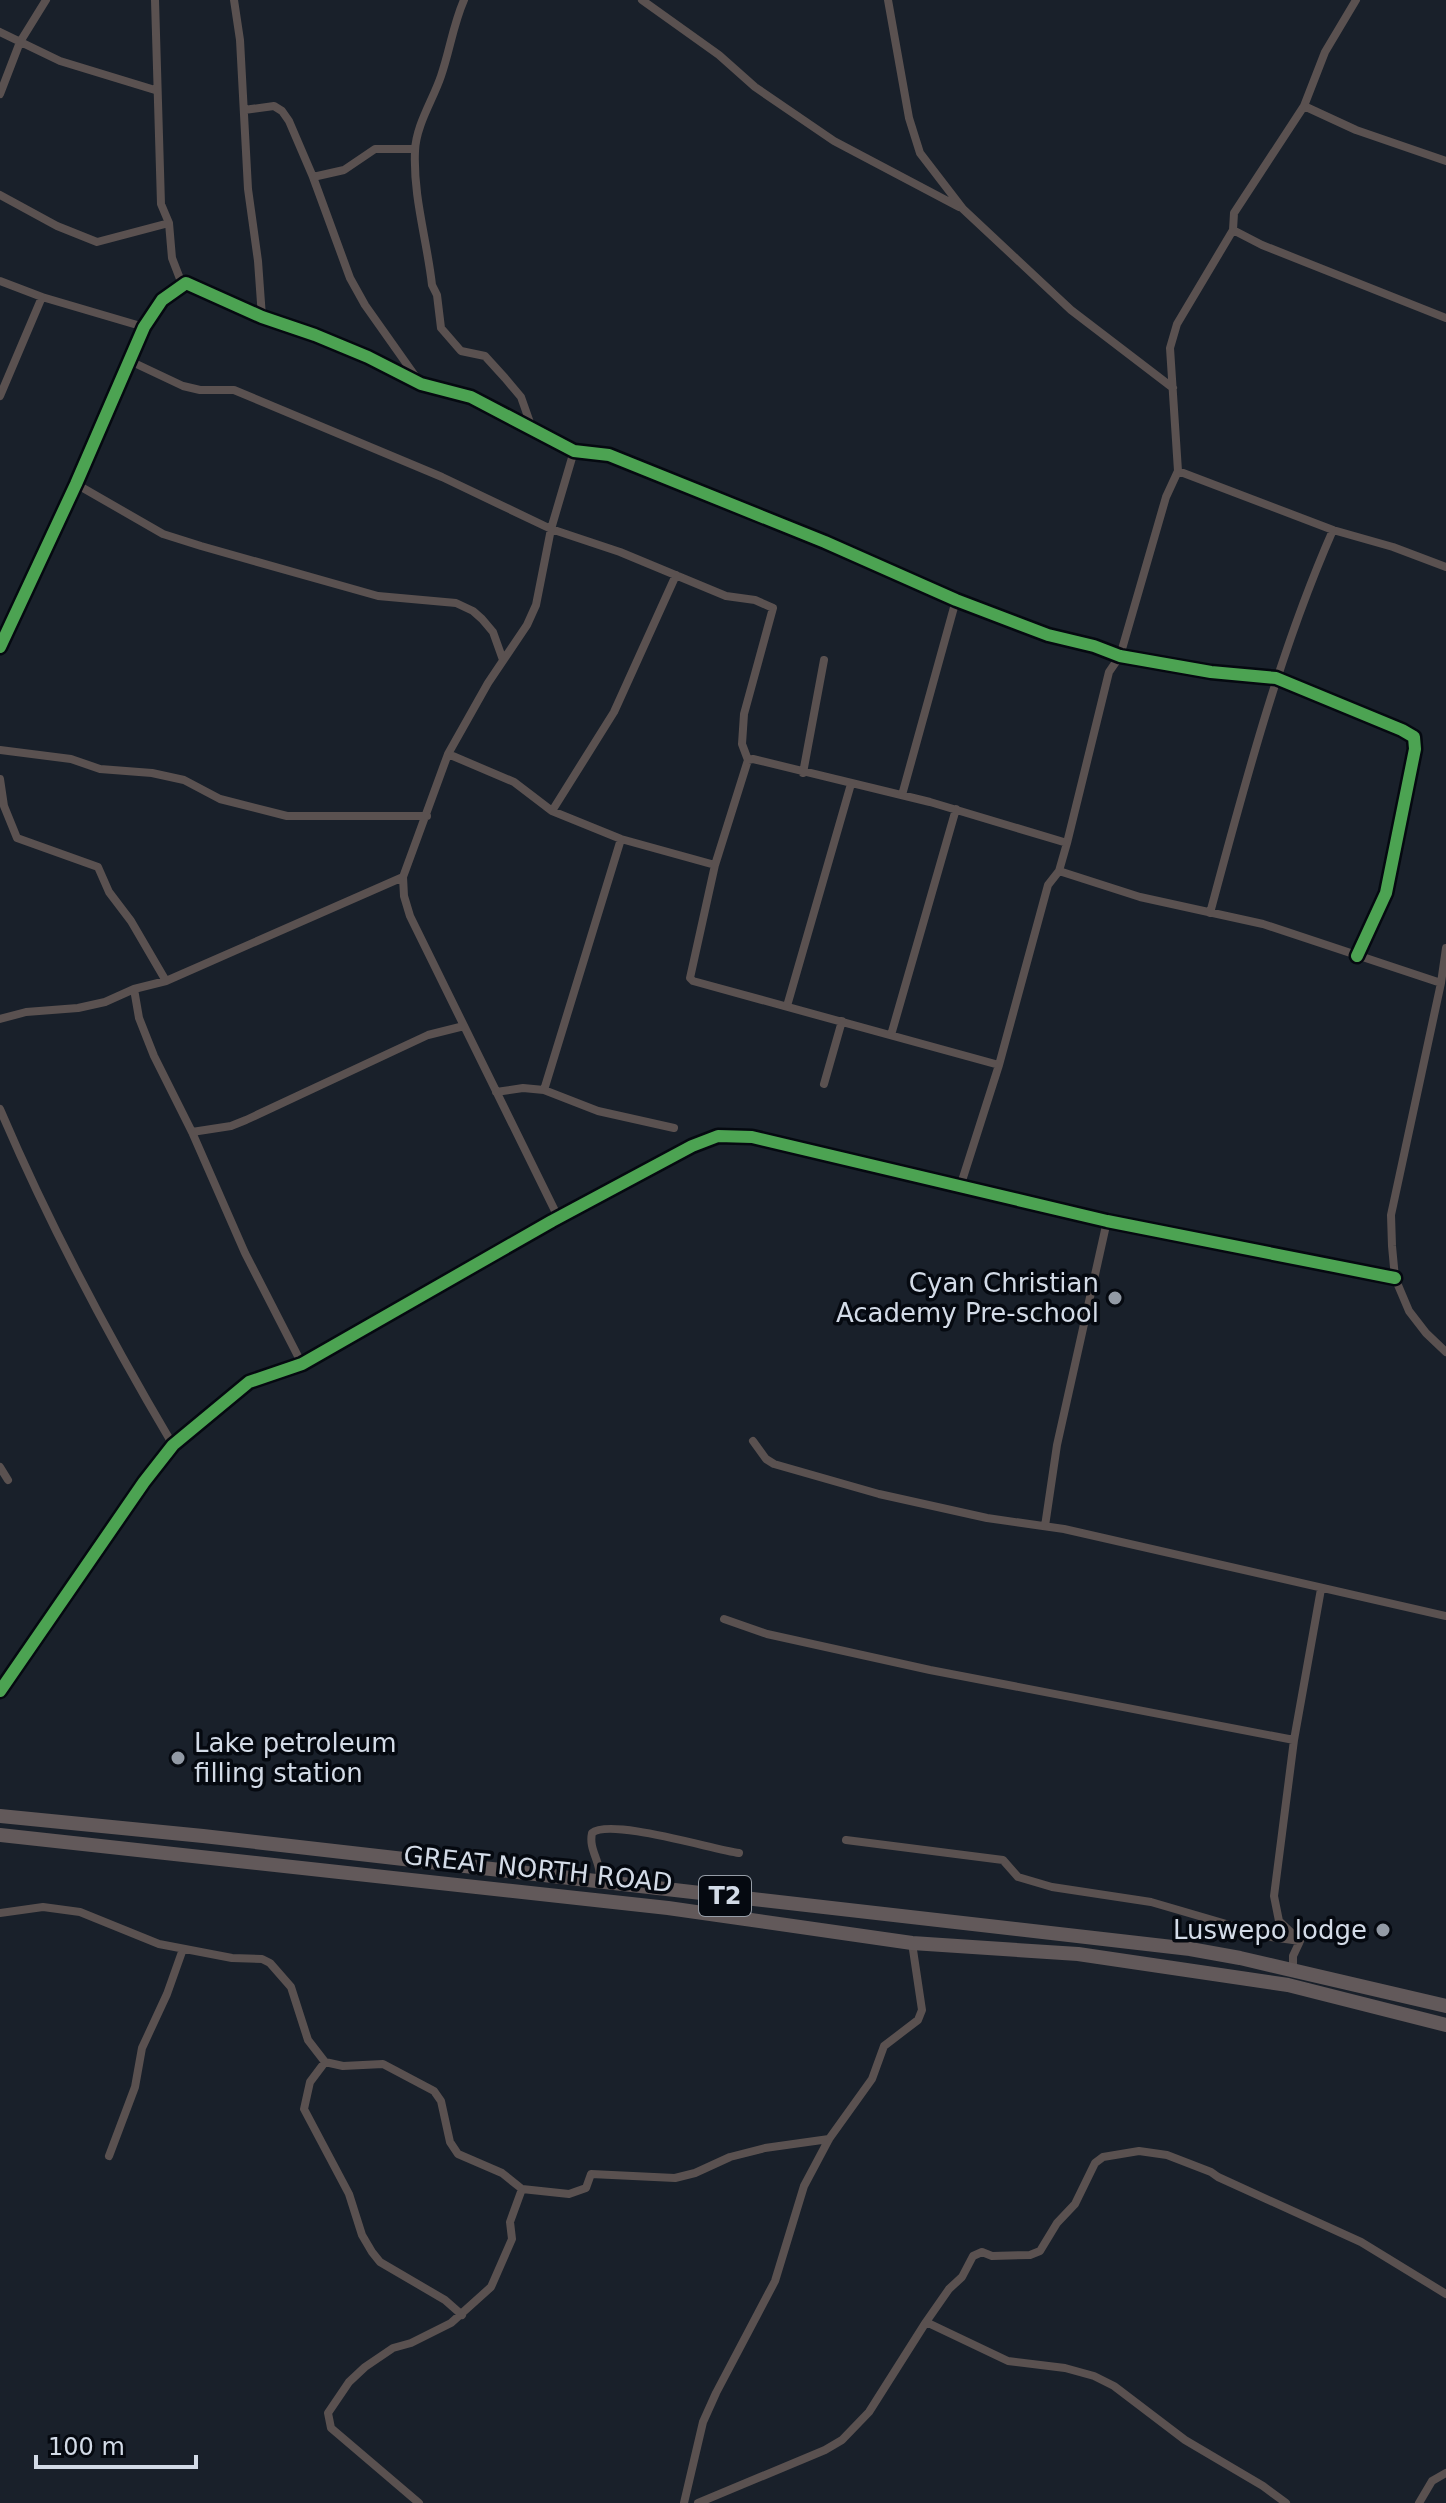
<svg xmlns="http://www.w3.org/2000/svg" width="1446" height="2503" font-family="'DejaVu Sans',sans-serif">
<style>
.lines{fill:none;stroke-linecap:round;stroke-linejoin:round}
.minor{stroke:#5a5150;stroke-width:8}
.trunk{stroke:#62595a;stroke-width:14}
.cycleway-casing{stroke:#050910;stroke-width:17}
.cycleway{stroke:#4ca352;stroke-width:12}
.poi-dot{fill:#929aa5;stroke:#050910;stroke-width:3}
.labels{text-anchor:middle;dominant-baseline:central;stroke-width:7;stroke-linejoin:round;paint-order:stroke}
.shield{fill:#050910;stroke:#959ca6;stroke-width:2}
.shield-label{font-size:24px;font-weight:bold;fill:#d3dbe7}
.poi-label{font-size:26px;fill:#d3dbe7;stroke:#050910;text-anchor:end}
.street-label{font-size:26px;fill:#d3dbe7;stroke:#050910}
</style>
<rect width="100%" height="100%" fill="#19202a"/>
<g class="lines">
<!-- minor -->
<path class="minor" d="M155,0l6,204 8,19 3,35 10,26
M234,0l6,40 8,149 10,72 4,56
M464,0c-11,25 -14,50 -23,76 -8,24 -25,49 -26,75 -2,46 12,89 17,134l5,10 4,33 20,23 24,5 20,22 16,19 12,34
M642,0l77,55 36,32 79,54 125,66
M888,0l21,118 11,35 43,56 108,101 102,78
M0,32l60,29 95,29
M0,94l20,-52 26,-42
M1304,106l52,24 90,31
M244,110l30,-4 8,5 7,10 24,56 37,101 15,27 53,75
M313,177l31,-7 31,-21h40
M0,195l57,31 40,16 72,-19
M1233,230l29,15 184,73
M0,281l42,16 102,30
M130,361l53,25 17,4h34l208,87 109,52 69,23 106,44 29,4 18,8 -29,106 -2,30 6,16 -33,105 -25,113 3,3 306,84
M0,396l42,-99
M1178,471l155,59 60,17 53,20
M76,484l87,50 38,12 177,50 78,7 17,8 9,8 11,13 10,28
M0,647l76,-163 68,-157 18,-27 24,-17 76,34 53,18 53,22 53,27 50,13 103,54 35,4 216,87 131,58 92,35 46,11 26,10 91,16 65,6 126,52 12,7 1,12 -29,144 -29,63
M0,750l71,9 29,10 52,4 32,7 36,19 67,17h140
M448,754l66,28 38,29 69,28 94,26
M748,760l5,-1 177,43 137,41
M803,773l21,-113
M0,779l4,27 13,32 81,29 11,25 22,29 35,60
M902,795l54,-195
M552,811l62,-99 62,-137
M1059,871l81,26 123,27 178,59
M1210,913c35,-130 69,-260 123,-383
M1446,948l-5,35 -50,232 1,31 3,32 14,33 17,22 20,19
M134,989l5,29 15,38 38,76 53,121 57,111
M787,1006l64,-222
M0,1019l26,-7 52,-4 27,-6 29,-13 32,-8 237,-104
M891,1035l65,-226
M824,1084l18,-63
M544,1090l77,-251
M496,1092l27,-4 21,2 54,21 76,17
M0,1109c49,115 109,228 173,336
M192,1132l39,-6 15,-6 182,-85 36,-9
M960,1187l39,-122 49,-180 11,-14 8,-28 42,-171 11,-16 46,-159 12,-26 -8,-123 7,-24 56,-94 1,-17 70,-107 21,-54 31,-52
M559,1219l-149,-303 -6,-20 -1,-19 45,-123 40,-71 39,-58 9,-20 15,-76 23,-78
M753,1441l13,18 8,5 105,30 108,24 77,11 382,87
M0,1467l8,13
M1045,1526l12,-81 50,-224
M724,1619l43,15 163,36 364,70
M0,1691l144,-209 29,-37 76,-63 53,-18 250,-143 140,-75 26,-10 34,1 355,84 288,57
M846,1840l157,20 15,17 34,10 99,15 120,35 29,4
M599,1882c4,-19 -11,-31 -7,-49 18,-15 119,16 147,20
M0,1913l43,-6 37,5 79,32 73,14 30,1 8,4 21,24 17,53 17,22 18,4 40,-2 51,27 7,10 9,41 8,12 44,19 20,16 47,5 17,-6 5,-14 84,4 20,-5 35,-16 35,-9 64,-9
M1293,1970v-14l7,-15 -21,-20 -5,-25 20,-156 27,-151
M325,2062l-15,20 -6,27 45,85 13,41 10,17 8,10 65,38 17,15
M109,2156l26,-69 7,-39 25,-54 16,-45
M926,2322l82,39 57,7 29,8 20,10 71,54 78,46 23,17
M419,2503l-88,-75 -3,-15 21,-31 16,-15 28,-19 18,-5 40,-20 40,-36 21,-48 -2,-17 12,-33
M684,2503l19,-81 13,-29 59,-112 29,-95 25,-47 43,-60 12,-33 34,-26 4,-10 -10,-67
M698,2503l127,-53 17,-10 27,-28 57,-90 23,-33 13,-12 11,-21 9,-4 10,4 38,-1 10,-4 17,-28 18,-19 20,-41 8,-6 36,-6 28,4 44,17 7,5 143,65 85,52
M1419,2503l13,-22 14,-8"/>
<!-- trunk -->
<path class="trunk" d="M0,1816l203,20 987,113 50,9 206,48
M0,1835l668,73 244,35 166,11 210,31 158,40"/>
<defs>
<path id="cycleway" d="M0,647l76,-163 68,-157 18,-27 24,-17 76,34 53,18 53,22 53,27 50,13 103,54 35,4 216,87 131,58 92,35 46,11 26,10 91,16 65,6 126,52 12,7 1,12 -29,144 -29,63
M0,1691l144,-209 29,-37 76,-63 53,-18 250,-143 140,-75 26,-10 34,1 355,84 288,57"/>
</defs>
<!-- cycleway casing -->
<use href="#cycleway" class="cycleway-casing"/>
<!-- cycleway -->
<use href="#cycleway" class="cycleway"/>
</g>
<!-- markers -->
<g class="poi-dot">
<circle cx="1115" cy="1298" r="8"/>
<circle cx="178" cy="1758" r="8"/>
<circle cx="1383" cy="1930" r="8"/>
</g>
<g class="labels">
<!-- shield labels -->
<rect class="shield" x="699" y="1876" width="52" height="40" rx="6"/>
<g class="shield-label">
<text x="725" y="1896">T2</text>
</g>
<!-- poi labels -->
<g class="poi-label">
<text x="1099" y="1283">Cyan Christian<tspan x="1099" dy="30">Academy Pre-school</tspan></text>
<text x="194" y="1743" text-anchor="start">Lake petroleum<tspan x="194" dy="30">filling station</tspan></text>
<text x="1367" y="1930">Luswepo lodge</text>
</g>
<!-- street labels -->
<g class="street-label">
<text transform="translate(538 1869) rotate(6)">GREAT NORTH ROAD</text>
</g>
</g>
<!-- scale -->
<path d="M36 2455v12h160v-12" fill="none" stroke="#d3dbe7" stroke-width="4"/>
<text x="48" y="2455" font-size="24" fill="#d3dbe7" stroke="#050910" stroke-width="6" paint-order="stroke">100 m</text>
</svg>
